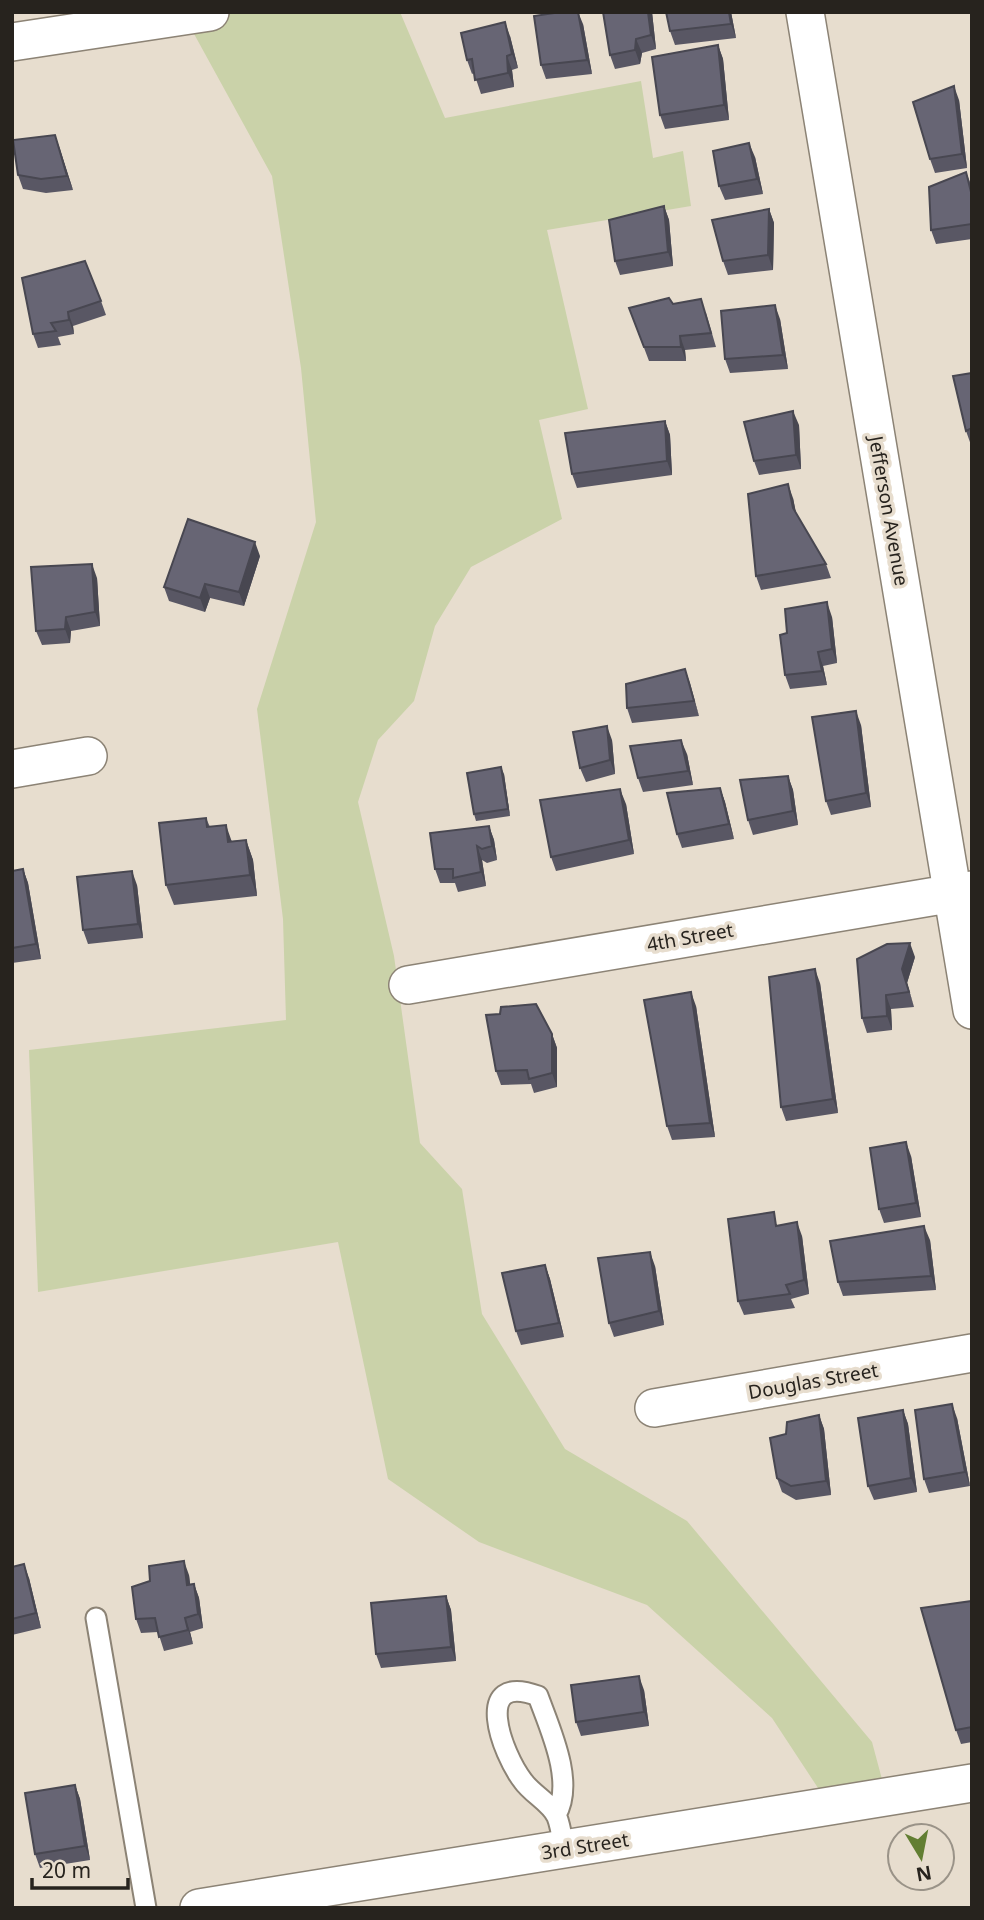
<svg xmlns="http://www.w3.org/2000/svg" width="984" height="1920" font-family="'Noto Sans',sans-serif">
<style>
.green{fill:#cad2a9}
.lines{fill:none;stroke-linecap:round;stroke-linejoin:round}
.service-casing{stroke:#8c8375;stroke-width:23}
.minor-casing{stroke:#8c8375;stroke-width:40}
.service{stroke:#fff;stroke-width:19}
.minor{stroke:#fff;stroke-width:37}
.wall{fill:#595764}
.shaded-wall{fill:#484751}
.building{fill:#676574;stroke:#484751;stroke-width:2}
.labels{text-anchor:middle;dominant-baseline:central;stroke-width:7;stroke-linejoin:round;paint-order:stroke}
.street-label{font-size:19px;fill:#27231e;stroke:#e7ddce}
</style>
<rect width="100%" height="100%" fill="#e7ddce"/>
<!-- green -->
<path class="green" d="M182,12h218l45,106 196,-37 12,77 30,-7 8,55 -144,24 41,179 -49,11 23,99 -91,48 -36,59 -21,75 -36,39 -20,62 36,154 26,187 42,46 20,125 83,135 122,72 185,221 11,41 -63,8 -48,-73 -125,-113 -168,-63 -91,-63 -50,-237 -300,50 -9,-242 257,-30 -3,-101 -26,-210 59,-187 -15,-154 -29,-192z"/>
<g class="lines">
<defs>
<path id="service" d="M96,1618l50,290
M556,1815c19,-33 -6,-86 -18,-119 -67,-25 -36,58 -15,85 9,13 28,22 34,36 4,10 5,22 7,32"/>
<path id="minor" d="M805,12l167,998
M12,42l198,-30
M12,769l76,-13
M408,985l564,-95
M654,1408l318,-55
M199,1908l773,-125"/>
</defs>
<!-- service casing -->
<use href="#service" class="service-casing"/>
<!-- minor casing -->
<use href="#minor" class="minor-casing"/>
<!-- service -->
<use href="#service" class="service"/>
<!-- minor -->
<use href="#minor" class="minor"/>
</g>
<!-- wall -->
<path class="wall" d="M603,12h49l4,37 -14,4 -2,11 -25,5 -5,-14z
M666,12h65l5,26 -61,7 -5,-14z
M583,24l9,50 -46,5 -5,-14z
M510,36l8,32 -6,2 2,17 -33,7 -7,-21 -2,1 -5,-14z
M718,45l5,14 6,61 -64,9 -5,-14z
M959,100l8,68 -32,5 -5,-14z
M55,135l18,55 -27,3 -23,-4 -5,-14z
M755,157l8,37 -38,6 -6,-14z
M966,172l6,15v52l-36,5 -5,-14z
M664,206l5,14 4,46 -53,9 -5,-14z
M769,209l5,14 -1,47 -45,5 -5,-14z
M22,278l79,23 5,14 -33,11 1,8 -16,3 3,8 -23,3 -5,-14z
M673,304l33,9 10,34 -31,3 1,11h-37l-20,-53z
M780,319l8,50 -58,4 -5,-14z
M972,373v71l-1,1 -5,-14z
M665,421l5,14 2,40 -95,13 -5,-14z
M799,425l2,44 -42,6 -5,-14z
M793,498l3,16 30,50 5,14 -70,12 -5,-14z
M260,556l-16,50 -34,-8 -5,14 -36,-11 -5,-14z
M97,578l3,48 -29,5 -1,12 -28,2 -6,-14z
M832,617l5,46 -14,3 4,19 -37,4 -5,-14z
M685,669l14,47 -67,7 -5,-15z
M861,725l10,82 -40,8 -5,-14z
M612,740l3,34 -29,8 -6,-14z
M687,754l6,31 -50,7 -5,-14z
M504,774l6,42 -34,5 -2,-7z
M788,776l5,14 5,35 -45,10 -5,-15z
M720,788l5,14 9,37 -52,9 -5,-14z
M626,804l8,50 -78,17 -5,-14z
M206,818l4,9 22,14 14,-1 7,20 4,36 -83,9 -8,-20z
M489,826l5,14 3,20 -10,3 -5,-3 4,26 -28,6 -3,-9h-15l-5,-14z
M23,869l5,14 13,76 -29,4v-92z
M137,885l6,53 -55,6 -5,-14z
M915,957l-8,26 7,24 -23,2 1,21 -25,3 -5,-15z
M820,983l18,130 -52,8 -5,-14z
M696,1006l19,131 -43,3 -5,-14z
M500,1014l52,20 5,14v39l-23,6 -3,-9 -30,1 -5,-14z
M911,1156l10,61 -37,6 -5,-14z
M779,1226l23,10 7,58 -18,5 4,9 -51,7 -6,-14z
M930,1240l6,50 -93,6 -5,-14z
M545,1265l5,14 14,58 -43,8 -5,-14z
M655,1266l9,59 -50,12 -5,-14z
M903,1410l5,14 9,68 -43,8 -6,-14z
M819,1415l5,14 7,66 -35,5 -14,-8 -5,-14 9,-44z
M957,1418l13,68 -41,7 -5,-14z
M12,1567l17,11 12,50 -29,7z
M189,1575l1,10 4,-1 5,14 4,30 -13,4 3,12 -29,7 -6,-19 -17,1 -5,-14z
M446,1596l5,14 5,51 -75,7 -5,-14z
M972,1601v141l-11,2 -5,-14z
M644,1690l5,36 -68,10 -5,-14z
M75,1785l5,14 10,61 -50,8 -5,-14z"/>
<!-- shaded-wall -->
<path class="shaded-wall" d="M578,12l5,12 9,50 -5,-14z
M648,12h4l4,37 -5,-14z
M729,12h2l5,26 -5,-14z
M505,22l5,14 8,32 -6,-14z
M636,39l6,14 -2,11 -5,-14z
M718,45l5,14 6,61 -5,-15z
M507,56l5,14 2,17 -6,-14z
M954,86l5,14 8,68 -5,-14z
M55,135l5,14 13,41 -6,-14z
M749,143l6,14 8,37 -6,-15z
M664,206l5,14 4,46 -5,-14z
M769,209l5,14 -1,47 -5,-15z
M775,305l5,14 8,50 -5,-14z
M68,312l5,14 1,8 -5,-14z
M680,336l5,14 1,11 -5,-14z
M793,411l6,14 2,44 -5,-14z
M665,421l5,14 2,40 -5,-14z
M788,484l5,14 5,24 -5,-14z
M255,542l5,14 -16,50 -5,-14z
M92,564l5,14 3,48 -5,-14z
M205,584l5,14 -5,14 -5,-14z
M827,602l5,15 5,46 -5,-14z
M66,617l5,14 -1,12 -5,-14z
M818,652l5,14 4,19 -5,-14z
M685,669l5,14 9,33 -5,-15z
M856,711l5,14 10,82 -5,-14z
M607,726l5,14 3,34 -5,-14z
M681,740l6,14 6,31 -5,-14z
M501,767l3,7 6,42 -2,-7z
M788,776l5,14 5,35 -5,-14z
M720,788l5,14 9,37 -5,-15z
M620,789l6,15 8,50 -5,-14z
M226,825l7,20 -5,-3z
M489,826l5,14 3,20 -5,-14z
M246,840l7,20 4,36 -7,-21z
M477,846l5,14 4,26 -5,-14z
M23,869l5,14 13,76 -5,-15z
M132,871l5,14 6,53 -5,-14z
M910,943l5,14 -8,26 7,24 -12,-38z
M815,969l5,14 18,130 -5,-14z
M691,992l5,14 19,131 -5,-14z
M886,995l5,14 1,21 -5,-14z
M552,1034l5,14v39l-5,-14z
M906,1142l5,14 10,61 -5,-14z
M797,1222l5,14 7,58 -5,-14z
M924,1226l6,14 6,50 -5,-14z
M650,1252l5,14 9,59 -5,-14z
M545,1265l5,14 14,58 -5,-14z
M952,1404l5,14 13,68 -5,-14z
M903,1410l5,14 9,68 -6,-14z
M819,1415l5,14 7,66 -5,-14z
M184,1561l5,14 3,24 -5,-14z
M24,1564l5,14 12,50 -5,-15z
M194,1584l5,14 4,30 -5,-14z
M446,1596l5,14 5,51 -5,-14z
M185,1618l5,14 3,12 -5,-14z
M639,1676l5,14 5,36 -5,-14z
M75,1785l5,14 10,61 -5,-14z"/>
<!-- building -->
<path class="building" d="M561,12h17l9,48 -46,5 -7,-49z
M603,12h45l3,23 -15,4 -1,11 -25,5z
M666,12h63l2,12 -61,7z
M505,22l7,32 -5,2 1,17 -33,7 -3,-21 -5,1 -6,-27z
M718,45l6,60 -64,10 -8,-58z
M954,86l8,68 -32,5 -17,-57z
M55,135l12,41 -26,3 -23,-4 -5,-35z
M749,143l8,36 -38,7 -6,-35z
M966,172l6,24v28l-41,6 -2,-43z
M664,206l4,46 -53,9 -6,-41z
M769,209l-1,46 -45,6 -11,-41z
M85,261l16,40 -33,11 1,8 -18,3 5,8 -23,3 -11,-56z
M669,298l4,6 28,-5 10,34 -31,3 1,11h-37l-15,-39z
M775,305l8,50 -58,4 -4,-48z
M972,373v55l-6,3 -13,-55z
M793,411l3,44 -42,6 -10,-39z
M665,421l2,40 -95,13 -7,-41z
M788,484l5,24 33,56 -70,12 -8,-82z
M188,519l67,23 -16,50 -34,-8 -5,14 -36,-11z
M92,564l3,48 -29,5 -1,12 -29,2 -5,-64z
M827,602l5,47 -14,3 4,19 -37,4 -5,-40 7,-2 -2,-24z
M685,669l9,32 -67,7 -1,-24z
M856,711l10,82 -40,8 -14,-84z
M607,726l3,34 -30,8 -7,-36z
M681,740l7,31 -50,7 -8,-32z
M501,767l7,42 -34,5 -7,-41z
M788,776l5,35 -45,9 -8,-40z
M720,788l9,36 -52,10 -10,-41z
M620,789l9,51 -78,17 -11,-57z
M206,818l1,9 19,-2 2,17 18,-2 4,35 -84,10 -7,-62z
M489,826l3,20 -10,3 -5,-3 4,26 -28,6v-9h-18l-5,-36z
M23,869l13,75 -24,4v-77z
M132,871l6,53 -55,6 -6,-53z
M910,943l-8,26 7,23 -23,3 1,21 -25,2 -5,-59 30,-15z
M815,969l18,130 -52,8 -12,-130z
M691,992l19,131 -43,3 -23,-126z
M536,1004l16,30v39l-23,6 -2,-9 -31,1 -10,-56 14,-1 1,-7z
M906,1142l10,61 -37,6 -9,-61z
M774,1212l2,14 21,-4 7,58 -18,5 4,9 -52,7 -10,-82z
M924,1226l7,50 -93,6 -8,-41z
M650,1252l9,59 -50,12 -11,-65z
M545,1265l14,58 -43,8 -14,-58z
M952,1404l13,68 -41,7 -9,-69z
M903,1410l8,68 -43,8 -10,-68z
M819,1415l7,66 -35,5 -14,-8 -7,-40 16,-4 1,-12z
M184,1561l3,24 7,-1 4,30 -13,4 3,12 -29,7 -4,-19 -19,1 -4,-32 18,-6 -1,-15z
M24,1564l12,49 -24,6v-52z
M446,1596l5,51 -75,7 -5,-51z
M972,1601v126l-16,3 -35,-122z
M639,1676l5,36 -68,10 -5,-37z
M75,1785l10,61 -50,8 -10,-61z"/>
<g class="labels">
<!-- street labels -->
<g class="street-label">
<text transform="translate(889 511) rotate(80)">Jefferson Avenue</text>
<text transform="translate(690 937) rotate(-10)">4th Street</text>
<text transform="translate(813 1381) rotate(-10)">Douglas Street</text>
<text transform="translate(585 1846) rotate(-9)">3rd Street</text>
</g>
</g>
<!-- border -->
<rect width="984" height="1920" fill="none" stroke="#27231e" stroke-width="28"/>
<!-- north arrow -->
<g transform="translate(921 1857) rotate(170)"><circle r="33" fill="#e7ddce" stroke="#9a9388" stroke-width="2"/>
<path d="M0-5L12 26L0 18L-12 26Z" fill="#627e32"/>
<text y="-10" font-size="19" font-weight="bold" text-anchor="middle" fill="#27231e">N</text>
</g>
<!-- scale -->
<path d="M32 1878v10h96v-10" fill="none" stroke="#27231e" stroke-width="3.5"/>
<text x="42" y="1878" font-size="21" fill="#27231e" stroke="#e7ddce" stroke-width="5" paint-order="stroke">20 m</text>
</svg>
